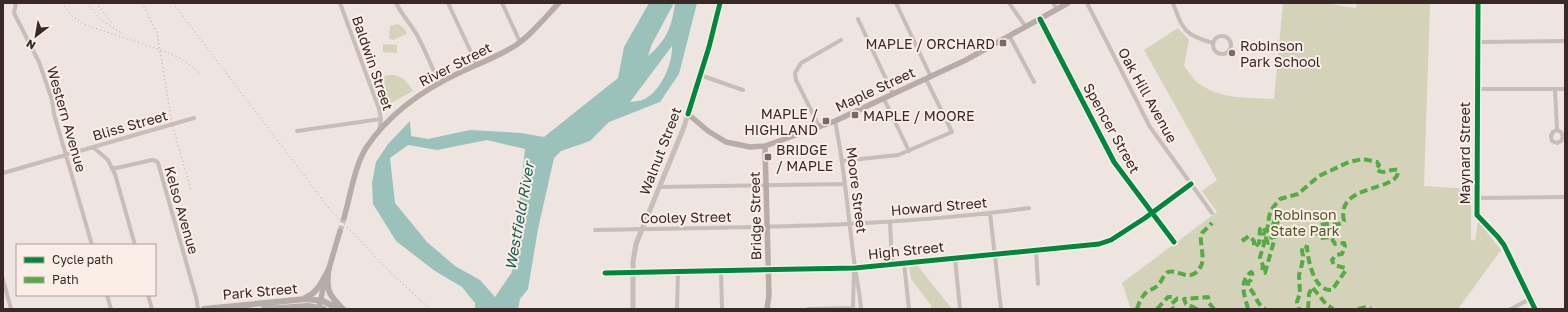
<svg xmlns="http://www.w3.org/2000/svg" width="1568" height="312" font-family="'Golos Text',sans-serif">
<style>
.green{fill:#d4d2b9}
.water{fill:#9ac2ba;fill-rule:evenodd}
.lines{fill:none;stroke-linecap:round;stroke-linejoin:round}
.secondary-tunnel{stroke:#cabfbb;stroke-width:5.5;stroke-dasharray:5.5 3;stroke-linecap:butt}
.minor{stroke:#c7bdb9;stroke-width:4}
.tertiary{stroke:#c7bdb9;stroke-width:5}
.secondary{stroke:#b8aca9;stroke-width:5.5}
.primary{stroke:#b5aba8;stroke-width:6}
.rail{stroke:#aea6a4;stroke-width:1;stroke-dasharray:1 3;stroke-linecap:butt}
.quiet{stroke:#55ab44;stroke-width:4;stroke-dasharray:8 4;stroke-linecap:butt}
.cycleway-casing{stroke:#fbeee7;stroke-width:8}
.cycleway{stroke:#00873e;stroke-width:5}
.poi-dot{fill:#786a68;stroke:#fbeee7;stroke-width:1.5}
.labels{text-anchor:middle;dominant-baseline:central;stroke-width:4;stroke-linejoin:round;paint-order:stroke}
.poi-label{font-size:14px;fill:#382927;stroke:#fbeee7;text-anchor:start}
.street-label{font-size:14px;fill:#382927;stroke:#fbeee7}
.park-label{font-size:14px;fill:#505828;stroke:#fbeee7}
.water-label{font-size:15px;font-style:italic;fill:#195d54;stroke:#fbeee7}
</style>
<rect width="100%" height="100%" fill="#eee4e0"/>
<!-- green -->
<path class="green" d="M1283,3h40l33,5 1,-5h73l-6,183 47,3v50l4,2 3,-20 23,29 -43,59h-327l-9,-26 95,-71 -15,-21 15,-11 -73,-130 34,-22 11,12 -5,26c4,5 9,13 14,17 21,16 51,15 76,16z
M398,24l6,4 3,6 -14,6 -4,-2 1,-12z
M383,44l14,1v8l-14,-1z
M391,75c11,0 17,7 22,16l-22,12 -12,-23 6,-4z
M917,265l35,44h-21v-4l-20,-26 -2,-12z"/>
<!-- water -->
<path class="water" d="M649,3h25l-22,41 -4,12c18,-15 24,-29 27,-53h22l-18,71 -19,28 -51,20 -19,19 -29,10 -7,7 -16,71 -10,60 -8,10 -2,10h-43v-6l-13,-16 -27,-16 -39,-30 -23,-37 -1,-21 4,-21 12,-18 22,-23 1,15 17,3 42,-9 51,3 23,4 74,-59 6,-31zM672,46c1,16 -10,44 -27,53 -4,2 -10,2 -15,3zM487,140l38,9 -13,123 -17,25 -15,-17 -25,-14 -28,-24 -32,-39 -5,-45 18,-13 29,5z"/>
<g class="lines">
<!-- secondary-tunnel -->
<path class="secondary-tunnel" d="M340,231l4,-13"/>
<!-- minor -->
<path class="minor" d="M16,3l-2,10 25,49 13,38 2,14 38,131
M340,3l39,106 2,10 -2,12
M396,3c6,12 14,20 21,32 8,15 15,32 22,48
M448,3l29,62
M502,3l18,39
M896,3l35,74
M1009,3l17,24
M1053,3l4,6
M1087,3l63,124 62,86
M1173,3c10,27 11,32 40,40
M1478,3l-1,212 21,22 6,8 31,64
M858,19l35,75
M1040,19l74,143 60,80
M1213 45a9 9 0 1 1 18 0a9 9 0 1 1-18 0Z
M1010,37l24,45
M1477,42l88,-1
M700,75l43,15
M1477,89h88
M1555,89l2,41 -4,2 -2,4 1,5 5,2 4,-2 2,-4 -2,-5 -4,-2
M884,99l25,52
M835,121c10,48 13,97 20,146 2,14 5,27 6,42
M819,126l-23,-46 -1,-7 6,-10 40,-23
M297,131l84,-12
M93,147l15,13 7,14 20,71
M842,161l56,-6 54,-23 -26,-53
M112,169l40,-9 4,1 2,2 38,134 2,12
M3,173l191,-55
M659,187l186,-3
M1476,198l89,-1
M990,213l11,96
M890,222l2,42
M595,230c144,-3 290,-2 434,-22
M1036,250l2,34
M955,258l5,51
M904,263l5,46
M721,270l1,39
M605,273l250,-5 244,-24 12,-4 34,-22 46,-34
M3,279l8,30
M107,295l4,14
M148,295l4,14
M677,309l1,-38
M808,309l45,-1 1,-38
M1511,309l19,-10"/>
<!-- tertiary -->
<path class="tertiary" d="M633,309v-47l3,-18 48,-117 4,-13"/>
<!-- secondary -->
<path class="secondary" d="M720,3l-11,44 -21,67 20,17 18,11 24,5 15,-1 70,-25 131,-61 102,-57
M765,146l4,149 -2,14
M344,218c6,-21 11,-53 22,-70 23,-35 60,-60 97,-77 17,-8 34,-14 50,-24 18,-11 31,-29 46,-44
M319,307l5,-22 16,-54"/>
<!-- primary -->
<path class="primary" d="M328,274c-2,18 3,23 15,35
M305,298c14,-6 17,-17 24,-29
M204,309l102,-10 17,2 16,8
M264,309l44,-3 16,3"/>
<!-- rail -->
<path class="rail" d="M62,3l9,12 12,9 84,28c13,6 23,12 34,22
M87,3l14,17 22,14
M96,3l17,21
M142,3l15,30 15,91 19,66
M173,3l155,204 59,62 43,40"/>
<!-- quiet -->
<path class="quiet" d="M1242,241l7,-5 5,5v6h1l4,-4 1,-14 4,-2 1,5 -2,3 1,9 -4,13 3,9 -1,5 3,2 9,-32 2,-16 5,-9 -1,-3c-8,7 -8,17 -9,28l-3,2 -2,-4 3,-22 2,-7 9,-11 18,-5 21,-18 30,-14 14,-3 14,3 2,3 -3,4c7,7 13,-1 22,1 2,23 -63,12 -54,51 -8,8 -17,-1 -26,6l-1,5 3,6 11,-1 4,7 9,-1 1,3 -3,8 -6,1 -4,5 2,5 11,3 1,2 -14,20c-18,2 -24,-30 -25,-43l-4,-1 -1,5 1,5 -1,8 -3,11 1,18 -3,9 2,7
M1137,309c2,-6 5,-14 11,-18 4,-2 8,-3 11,-7 3,-3 4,-9 9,-12 9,-4 23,13 33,-6 4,-8 -1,-21 0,-30l1,-3 10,-10
M1157,309l11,-12h7l1,1v2l-5,4 2,5
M1197,309l-11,-5 -2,-5 24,-2 1,6 5,6
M1248,309c-3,-13 -10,-27 3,-37l1,1c1,5 0,7 -4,9v5c8,6 7,16 17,22
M1308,309l1,-15 3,-7 14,17 7,5
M1358,309l9,-2 4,2"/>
<defs>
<path id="cycleway" d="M1478,3l-1,212 21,22 6,8 31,64
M1040,19l74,143 60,80
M688,114l21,-67 11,-44
M605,273l250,-5 244,-24 12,-4 34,-22 46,-34"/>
</defs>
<!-- cycleway casing -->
<use href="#cycleway" class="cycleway-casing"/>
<!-- cycleway -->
<use href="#cycleway" class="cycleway"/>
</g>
<!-- markers -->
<g class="poi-dot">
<rect x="999" y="39" width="8" height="8" rx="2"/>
<circle cx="1232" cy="53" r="4"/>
<rect x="851" y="111" width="8" height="8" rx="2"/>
<rect x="822" y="117" width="8" height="8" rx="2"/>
<rect x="764" y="153" width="8" height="8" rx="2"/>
</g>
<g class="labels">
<!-- poi labels -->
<g class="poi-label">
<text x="995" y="43" text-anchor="end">MAPLE / ORCHARD</text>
<text x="1240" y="45">Robinson<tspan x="1240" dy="16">Park School</tspan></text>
<text x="818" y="113" text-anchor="end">MAPLE /<tspan x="818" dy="16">HIGHLAND</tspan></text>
<text x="863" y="115">MAPLE / MOORE</text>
<text x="776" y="149">BRIDGE<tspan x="776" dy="16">/ MAPLE</tspan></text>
</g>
<!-- street labels -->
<g class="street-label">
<text transform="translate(373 63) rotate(71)">Baldwin Street</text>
<text transform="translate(455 64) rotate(-27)">River Street</text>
<text transform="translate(875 89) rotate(-25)">Maple Street</text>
<text transform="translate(1148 95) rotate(61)">Oak Hill Avenue</text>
<text transform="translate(67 119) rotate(74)">Western Avenue</text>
<text transform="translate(130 125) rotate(-16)">Bliss Street</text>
<text transform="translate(1112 128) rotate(61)">Spencer Street</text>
<text transform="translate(660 151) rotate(-69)">Walnut Street</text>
<text transform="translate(1464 153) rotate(-90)">Maynard Street</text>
<text transform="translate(857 190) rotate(83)">Moore Street</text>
<text transform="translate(939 206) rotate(-5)">Howard Street</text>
<text transform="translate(182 210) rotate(74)">Kelso Avenue</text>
<text transform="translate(755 216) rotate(-91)">Bridge Street</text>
<text transform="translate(686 217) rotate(-1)">Cooley Street</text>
<text transform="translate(906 250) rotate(-6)">High Street</text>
<text transform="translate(260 291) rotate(-5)">Park Street</text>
</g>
<!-- park labels -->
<g class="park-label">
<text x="1305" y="214">Robinson<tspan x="1305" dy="16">State Park</tspan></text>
</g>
<!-- water labels -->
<g class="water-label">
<text transform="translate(519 216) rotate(-80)">Westfield River</text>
</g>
</g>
<!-- border -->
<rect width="1568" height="312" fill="none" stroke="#382927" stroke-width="8"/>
<!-- legend -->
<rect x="16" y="244" width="140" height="52" fill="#fbeee7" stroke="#ad9f9a"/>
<rect x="24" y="257" width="20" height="6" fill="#00873e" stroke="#ad9f9a"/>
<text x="52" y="264" font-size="12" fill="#382927">Cycle path</text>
<rect x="24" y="277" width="20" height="6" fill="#55ab44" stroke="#ad9f9a"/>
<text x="52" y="284" font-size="12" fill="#382927">Path</text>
<!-- north arrow -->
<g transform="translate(36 36) rotate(211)" stroke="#fbeee7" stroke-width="3" paint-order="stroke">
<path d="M0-3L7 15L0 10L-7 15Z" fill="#382927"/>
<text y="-6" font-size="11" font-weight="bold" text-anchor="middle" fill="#382927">N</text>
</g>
</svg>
